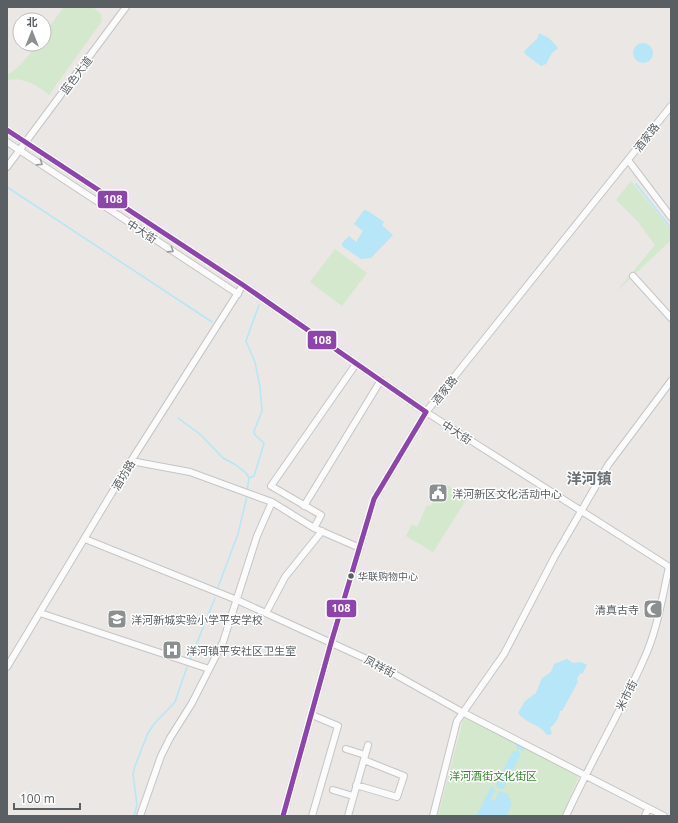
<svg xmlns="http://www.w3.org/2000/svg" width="678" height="823" font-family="'Open Sans','Noto Sans SC',sans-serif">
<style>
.green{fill:#d3e8cc}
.water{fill:#b6e6f7}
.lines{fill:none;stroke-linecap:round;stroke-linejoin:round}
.stream{stroke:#b6e6f7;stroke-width:1.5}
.minor-casing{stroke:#c5c5c5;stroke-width:8}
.minor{stroke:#fcfbfb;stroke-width:6}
.bus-1-casing{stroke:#fff;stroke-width:8}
.bus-1{stroke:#8e44ad;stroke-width:5}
.oneway{stroke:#9a9da0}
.bus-dot{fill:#595f63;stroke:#fff;stroke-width:1.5}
.labels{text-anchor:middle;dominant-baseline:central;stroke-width:3;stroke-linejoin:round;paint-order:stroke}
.bus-label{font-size:10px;fill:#595f63;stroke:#fff;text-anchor:start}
.street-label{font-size:11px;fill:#595f63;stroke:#fff}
.poi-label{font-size:11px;fill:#595f63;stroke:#fff;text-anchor:start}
.park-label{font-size:11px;fill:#37872d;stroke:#fff}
.district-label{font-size:15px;font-weight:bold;fill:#6a7175;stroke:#fff}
.line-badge{stroke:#fff;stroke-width:1.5}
.badge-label{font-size:11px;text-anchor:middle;font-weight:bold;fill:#fff}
</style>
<rect width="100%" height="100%" fill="#eae7e4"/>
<!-- green -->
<path class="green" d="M64,7h29l8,7 1,7 -53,74c-12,-10 -26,-18 -42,-15v-5c13,-7 21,-19 30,-31h7v-10z
M631,181l40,49v10l-55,52 39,-47 -17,-23 -22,-22z
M335,249l32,24 -25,33 -32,-24z
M441,482l27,15 -35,55 -27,-16 6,-12 5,3 10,-22 4,1z
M465,713l115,60 -18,43h-124z"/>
<!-- water -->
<path class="water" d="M539,33l10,5 9,10 -6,5 -6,11 -5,2 -16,-12 -1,-3 13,-12z
M633 53a10 10 0 1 1 20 0a10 10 0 1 1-20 0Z
M364,210l4,1 16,11 -2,3 11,10 -22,23 -10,1 -19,-13v-3l7,-7 7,6 7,-11 -9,-7z
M567,659l6,4 8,-1 6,3 -5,9 -2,-1 -3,6 1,3 -16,29h-2c-1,6 -3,11 -10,17l2,6 -5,1c-7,-11 -22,-12 -29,-22l7,-12 11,-8 6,-15 9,-6 3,-8z
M518,742l7,4 -2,5 -4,-2 -1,3 3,2 -18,35h-3l-4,-4 17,-34h4l1,-3 -3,-1z
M491,787l5,3 -6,9 5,2 4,-10 10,4 -1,3 3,1 -1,3 2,1 -5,13h-31z"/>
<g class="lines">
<!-- stream -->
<path class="stream" d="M636,184l35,44
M7,187l205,135
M178,418l23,17 22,23 13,7 10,8 3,5 -2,14
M249,478l5,-2 10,-33 -9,-8 -1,-4 8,-20 -2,-24 -5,-25 -9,-21 13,-36
M218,587l20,-53 9,-38
M190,660l25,-62
M134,816l3,-11 -4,-31 2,-8 13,-33 6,-9 21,-22 12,-35"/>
<defs>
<path id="minor" d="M7,130l236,155 183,127 245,156
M7,142l231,152
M628,160l43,57
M7,167l119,-160
M633,276l38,42
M131,461l59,11 60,22 22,8 42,26 46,20
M304,506l77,-126
M314,528l7,-13 -50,-29 85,-122
M85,539l152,61 134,61 91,51 202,104
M40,613l169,56
M266,613l19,-36 37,-46
M7,667l124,-206 112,-176
M312,715l26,11 -26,90
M346,749l19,6
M356,785l41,12 7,-21 -40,-16
M333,790l20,6
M140,816l21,-60 9,-18 22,-35 31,-61 34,-106 15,-34
M283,816l48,-173 43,-144 52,-87 245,-306
M348,816l20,-71
M433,816l24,-95 47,-67 51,-98 53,-91 63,-84
M566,816c24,-53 54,-103 77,-155 14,-29 19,-63 26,-94
M645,816l3,-8"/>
</defs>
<!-- minor casing -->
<use href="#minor" class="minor-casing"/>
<!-- minor -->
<use href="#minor" class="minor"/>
<defs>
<path id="bus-1" d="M7,130l236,155 183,127
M283,816l48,-173 43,-144 52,-87"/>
</defs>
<!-- bus-1 casing -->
<use href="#bus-1" class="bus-1-casing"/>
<!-- bus-1 -->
<use href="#bus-1" class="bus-1"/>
</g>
<!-- one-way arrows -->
<defs><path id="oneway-chevron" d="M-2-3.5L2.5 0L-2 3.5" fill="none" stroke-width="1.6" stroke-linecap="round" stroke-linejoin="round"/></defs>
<g class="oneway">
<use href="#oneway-chevron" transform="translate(40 163) rotate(33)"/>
<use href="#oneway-chevron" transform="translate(171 250) rotate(33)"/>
</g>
<!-- icons -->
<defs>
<symbol id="civic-square" viewBox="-11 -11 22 22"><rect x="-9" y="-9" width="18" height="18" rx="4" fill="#8c8f90" stroke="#fff"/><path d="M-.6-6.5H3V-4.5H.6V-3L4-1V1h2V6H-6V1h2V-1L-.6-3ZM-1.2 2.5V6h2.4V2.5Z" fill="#fff"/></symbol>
<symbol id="mosque-square" viewBox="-11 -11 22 22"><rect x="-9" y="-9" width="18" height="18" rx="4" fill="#8c8f90" stroke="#fff"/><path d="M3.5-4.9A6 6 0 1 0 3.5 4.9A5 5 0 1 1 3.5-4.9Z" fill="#fff"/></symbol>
<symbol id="school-square" viewBox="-11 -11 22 22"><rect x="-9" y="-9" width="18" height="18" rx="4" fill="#8c8f90" stroke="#fff"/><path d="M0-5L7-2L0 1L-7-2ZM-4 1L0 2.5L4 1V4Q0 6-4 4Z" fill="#fff"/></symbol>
<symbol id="hospital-square" viewBox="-11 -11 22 22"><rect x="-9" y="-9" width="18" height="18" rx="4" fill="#8c8f90" stroke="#fff"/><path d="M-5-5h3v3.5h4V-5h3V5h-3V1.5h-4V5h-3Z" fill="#fff"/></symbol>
</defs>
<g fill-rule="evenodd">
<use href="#civic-square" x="427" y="482" width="22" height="22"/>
<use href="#mosque-square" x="642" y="598" width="22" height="22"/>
<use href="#school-square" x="106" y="608" width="22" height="22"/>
<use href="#hospital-square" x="161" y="639" width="22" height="22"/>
</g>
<!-- markers -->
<circle class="bus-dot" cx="351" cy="576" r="3.5"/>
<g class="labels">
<!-- bus labels -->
<g class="bus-label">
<text x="358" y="576">华联购物中心</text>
</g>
<!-- street labels -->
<g class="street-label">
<text transform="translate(76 75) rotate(-53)">蓝色大道</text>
<text transform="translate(646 137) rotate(-52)">酒家路</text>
<text transform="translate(142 231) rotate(33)">中大街</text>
<text transform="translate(444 390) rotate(-51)">酒家路</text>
<text transform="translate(457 432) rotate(33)">中大街</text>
<text transform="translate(123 475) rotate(-59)">酒坊路</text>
<text transform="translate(380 666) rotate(28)">凤祥街</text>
<text transform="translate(626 695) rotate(-63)">米市街</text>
</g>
<!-- poi labels -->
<g class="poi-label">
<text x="452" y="493">洋河新区文化活动中心</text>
<text x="639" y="609" text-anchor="end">清真古寺</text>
<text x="131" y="619">洋河新城实验小学平安学校</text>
<text x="186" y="650">洋河镇平安社区卫生室</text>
</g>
<!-- park labels -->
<g class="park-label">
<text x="493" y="775">洋河酒街文化街区</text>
</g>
<!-- district labels -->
<g class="district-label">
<text x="589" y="478">洋河镇</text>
</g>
</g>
<g class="line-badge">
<rect x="97" y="190" width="31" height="19" rx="4" fill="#8e44ad"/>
<rect x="307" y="330" width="30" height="20" rx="4" fill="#8e44ad"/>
<rect x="326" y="599" width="31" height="19" rx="4" fill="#8e44ad"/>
</g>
<g class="badge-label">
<text x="113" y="203">108</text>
<text x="322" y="344">108</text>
<text x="341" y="612">108</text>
</g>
<!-- border -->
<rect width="678" height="823" fill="none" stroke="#595f63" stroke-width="16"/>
<!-- north arrow -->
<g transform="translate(32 32)"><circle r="19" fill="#ffffff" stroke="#bdbfc1"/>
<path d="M0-3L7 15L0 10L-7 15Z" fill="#8c8f90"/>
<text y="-6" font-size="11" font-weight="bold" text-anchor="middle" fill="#595f63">北</text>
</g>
<!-- scale -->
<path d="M14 803v6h66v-6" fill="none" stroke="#595f63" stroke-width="2"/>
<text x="20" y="803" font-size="12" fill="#595f63" stroke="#ffffff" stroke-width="3" paint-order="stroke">100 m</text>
</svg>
